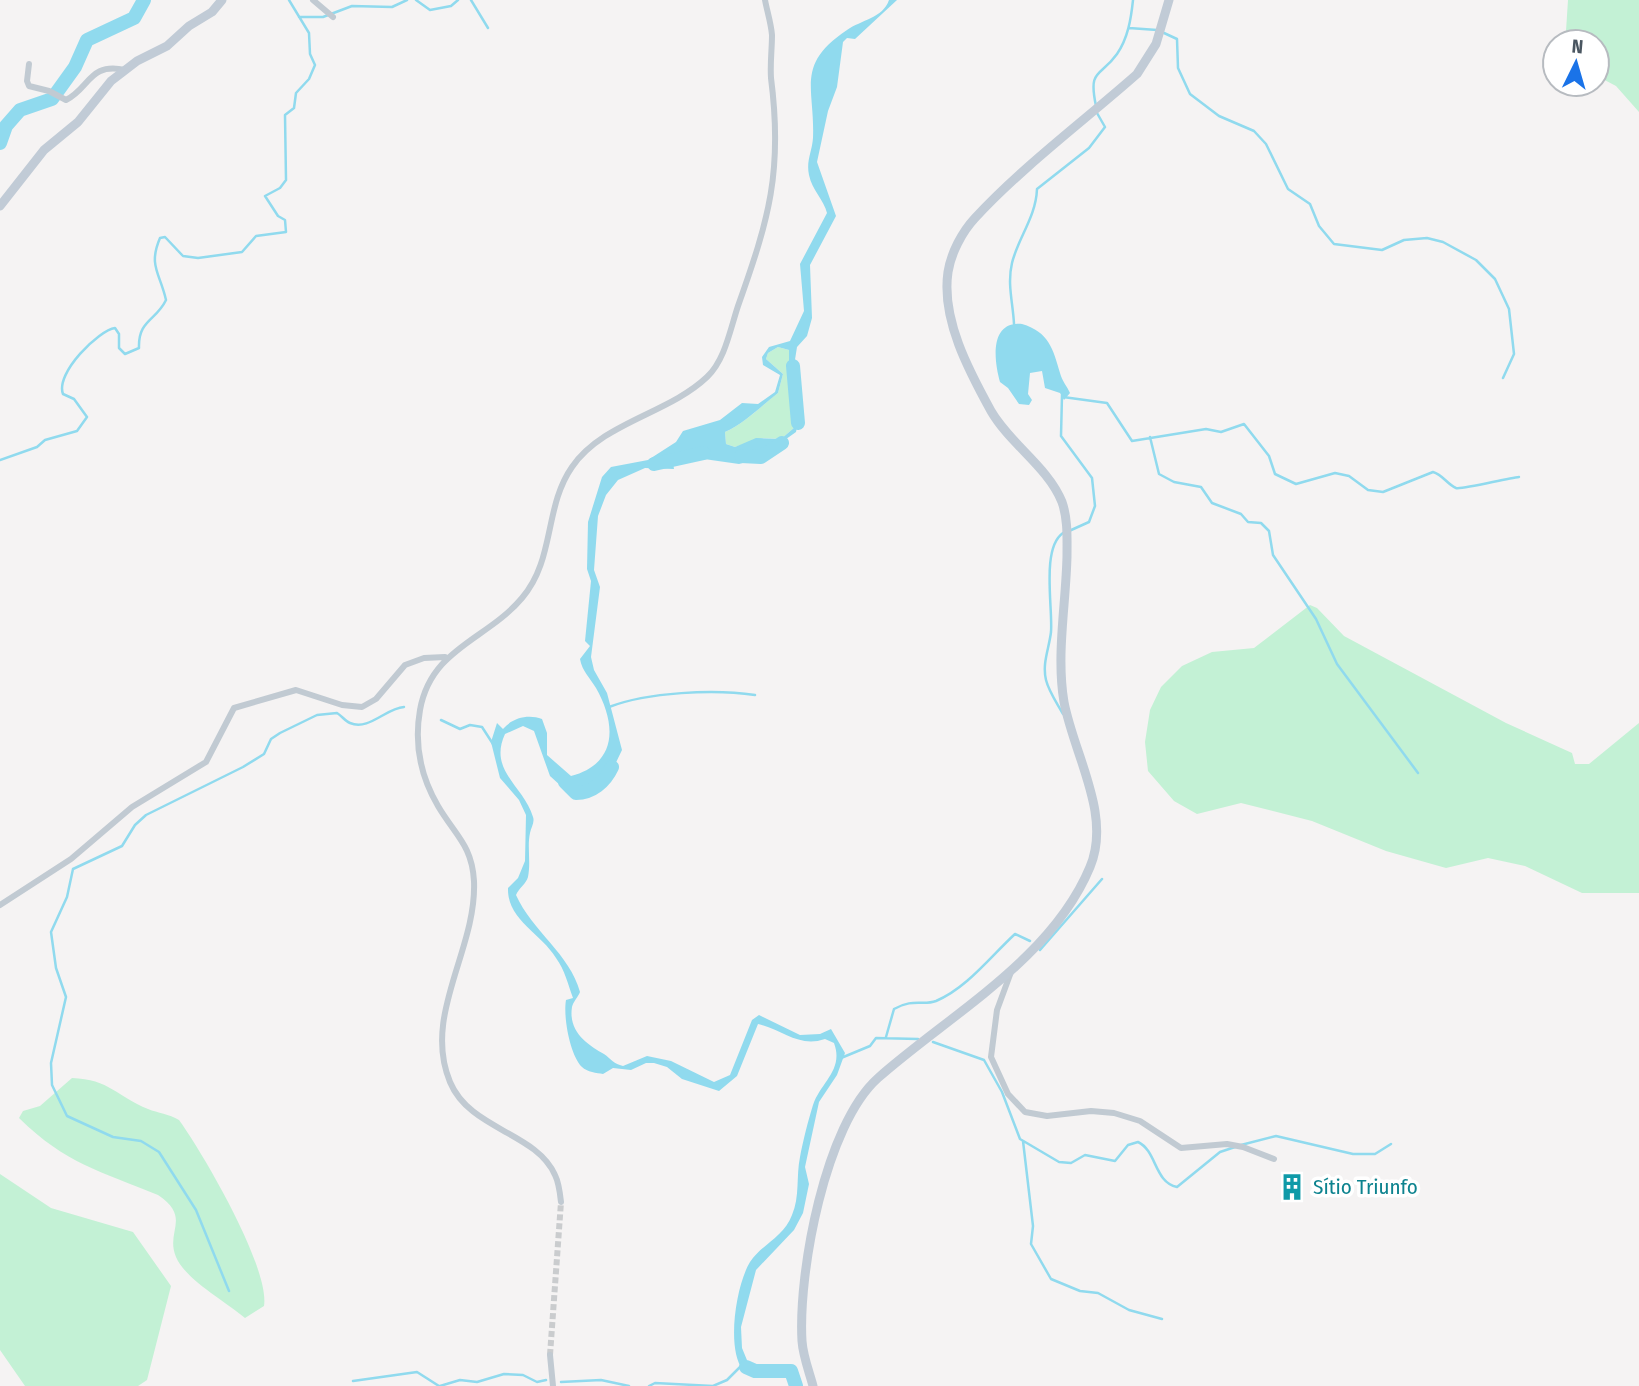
<svg xmlns="http://www.w3.org/2000/svg" width="1639" height="1386" font-family="'Fira Sans Condensed',sans-serif">
<style>
.green{fill:#c3f1d5}
.water{fill:#90daee;fill-rule:evenodd}
.lines{fill:none;stroke-linecap:round;stroke-linejoin:round}
.stream{stroke:#90daee;stroke-width:2.5}
.river{stroke:#90daee;stroke-width:14}
.street-tunnel{stroke:#caccce;stroke-width:6;stroke-dasharray:6 3;stroke-linecap:butt}
.street{stroke:#c1cad2;stroke-width:6}
.secondary{stroke:#c1cbd6;stroke-width:9}
.labels{text-anchor:middle;dominant-baseline:central;stroke-width:7;stroke-linejoin:round;paint-order:stroke}
.culture-label{font-size:21px;fill:#0d838f;stroke:#fff;text-anchor:start}
</style>
<rect width="100%" height="100%" fill="#f5f3f3"/>
<!-- green -->
<path class="green" d="M1568,0h71v112l-23,-26 -19,-10v-34h-24l-7,-11z
M778,347l11,3c1,9 -2,20 1,28 5,19 9,28 5,49l-14,12 -18,-1 -28,9 -9,-3 -1,-12c19,-8 37,-27 53,-39l5,-19 -17,-15 2,-6z
M1310,605l7,3 27,28 162,87 66,30 3,11h14l50,-41v170h-57l-57,-27 -37,-8 -42,10 -60,-17 -74,-30 -71,-18 -44,11 -23,-13 -26,-30 -3,-29 5,-32 11,-23 21,-21 30,-14 42,-4z
M72,1078c37,1 46,19 76,31 10,4 21,5 31,11 24,33 91,148 85,186l-19,12c-19,-16 -60,-39 -69,-61 -11,-26 16,-39 -18,-62 -58,-24 -92,-31 -139,-77l4,-7 17,-5z
M0,1174l51,34 82,24 38,54 -24,94 -9,6h-113l-25,-36z"/>
<!-- water -->
<path class="water" d="M889,0h8l-42,39 -8,-1 -4,4 -6,45 -9,24 -11,51 19,54 -26,49 2,53 -5,18 -10,11 -3,19 7,42 -5,24 -38,27 -19,5 -63,-9 -4,3 2,11 -29,-1 -27,12 -12,15 -8,21 -4,54 6,17 -9,70 3,13 13,23 15,57 -12,25 -37,22 -23,-21 -16,-45 -11,-5 -18,8c-17,37 19,52 28,83 2,5 -2,11 -3,16 -3,14 1,29 -2,44 -2,7 -9,11 -12,18 16,36 54,59 64,97 -2,5 -7,10 -8,15 -4,25 16,38 32,47 7,5 10,10 19,12l24,-10 24,5 43,21 16,-7 22,-55 7,-5 41,20 20,-1 11,-5 14,24 -8,22 -18,27 -14,65 4,17 -6,29 -9,17 -38,40 -15,57 1,21 7,17 15,2 -3,7 -18,-4c-17,-21 -7,-85 7,-108 12,-18 34,-25 42,-47 8,-18 4,-39 8,-58 3,-16 8,-36 13,-52 8,-23 31,-35 21,-62l-9,-4c-26,9 -42,-9 -67,-15l-21,52 -18,15 -37,-12 -15,-12 -13,-4h-8l-15,7 -18,-2 -10,6c-6,-1 -16,-2 -21,-7 -12,-12 -19,-50 -16,-67l7,-2c-5,-13 -8,-28 -17,-40 -15,-25 -49,-38 -48,-70l10,-10 7,-17 1,-46 -7,-15 -19,-22 -9,-36 6,-19 6,6c9,-11 25,-15 39,-10l5,14v22l24,21c46,-12 46,-51 25,-88 -6,-10 -14,-17 -16,-29l10,-13 -5,-5 6,-60 -4,-12 1,-47 14,-45 9,-10 37,-7 28,-18 7,-11 37,-11 22,-17 16,1 17,-12 5,-17 -17,-10 -1,-8 7,-10 21,-6 14,-30 -4,-47 27,-51c-3,-13 -15,-23 -18,-38 -3,-14 3,-23 4,-37 2,-51 -18,-73 34,-108 14,-10 36,-12 42,-30zM778,347l11,3v27l6,12 2,15 -2,23 -14,12 -25,-1 -21,9 -9,-3 -1,-12c20,-9 36,-26 53,-39l5,-19 -17,-15 2,-6z
M1022,324c27,8 31,25 38,49 2,8 7,13 10,20l-6,7 -4,-7 -15,-5 -3,-17 -12,2 -2,21 4,6 -3,5 -10,-1 -11,-16 -8,-6c-6,-21 -11,-61 22,-58z"/>
<g class="lines">
<!-- stream -->
<path class="stream" d="M416,0l14,10 21,-4 7,-6
M471,0l17,28
M299,17h24l29,-11 40,1 15,-7
M1129,28l28,2
M1164,33l13,6 1,29 12,26 29,22 35,15 12,13 22,45 22,15 9,22 15,18 48,6 22,-10 23,-2 16,4 33,18 19,19 14,30 5,45 -11,24
M1096,106c-8,-38 4,-28 21,-52 11,-16 14,-35 16,-54
M1014,324c-1,-21 -7,-40 -2,-61 6,-25 24,-46 25,-74l52,-41 16,-21 -8,-14
M1062,395l-1,41 31,42 3,28 -6,16 -20,9
M1063,397l44,6 25,38 74,-12 15,3 23,-8 25,32 6,18 21,10 39,-11 14,3 19,14 15,2 50,-20c10,3 14,12 23,16 6,2 51,-10 63,-11
M1150,437l9,37 15,8 27,5 11,16 29,11 7,8 13,1 8,8 4,24 43,64 21,45 81,109
M0,460l37,-13 8,-7 32,-9 10,-14 -13,-18 -11,-5c-8,-21 36,-64 52,-66l4,6v14l6,6 14,-6c-1,-28 17,-27 27,-48 -6,-27 -18,-34 -6,-62l5,-1 18,19 15,2 44,-6 14,-16 30,-4 -1,-12 -7,-4 -13,-20 15,-8 6,-8 -1,-65 9,-7 2,-15 13,-14 6,-14 -5,-11 -1,-21 -20,-33
M609,707c39,-15 105,-18 146,-12
M1063,714c-6,-11 -14,-22 -17,-34 -4,-17 3,-31 5,-48 2,-24 -10,-84 12,-99
M441,720l19,9 10,-4 12,2 11,17
M1040,950l62,-71
M886,1037l8,-28c19,-11 29,-3 42,-8 31,-13 55,-45 79,-67l15,7
M933,1042l51,18 18,32 18,47 39,23 12,1 14,-8 30,6 13,-16 10,-3c19,9 16,40 39,45l43,-35 15,-5
M841,1058l29,-12 6,-8 42,1
M1023,1141l10,85 -2,18 20,35 29,12 18,2 31,17 33,9
M1241,1145l35,-9 77,18h22l16,-10
M229,1291l-33,-81 -37,-58 -18,-11 -28,-4 -46,-21 -15,-31 -1,-22 15,-66 -10,-29 -5,-36 16,-35 6,-28 49,-23 13,-21 11,-10 97,-48 21,-13 7,-15 9,-6 37,-18 20,-2c5,3 8,8 13,10 19,8 36,-15 54,-16
M353,1381l64,-9 22,14
M561,1382l40,-2 28,6
M440,1386l20,-6 17,2 27,-8 19,1 14,7 9,-2
M649,1386l6,-3 58,3 14,-6 15,-15"/>
<!-- river -->
<path class="river" d="M0,143l6,-17 14,-16 32,-11 23,-32 12,-27 47,-22 10,-18
M793,366l5,57
M741,456l20,1 21,-14
M654,464l50,-11
M565,782l11,11c16,0 29,-11 36,-26
M746,1367l9,4h36l5,15"/>
<!-- street-tunnel -->
<path class="street-tunnel" d="M550,1355l11,-153"/>
<!-- street -->
<path class="street" d="M313,0l20,17
M29,64l-2,17 2,5 20,5 17,9c24,-12 23,-38 59,-30
M0,905l71,-46 61,-52 74,-45 28,-54 62,-18 46,15 20,2 14,-8 29,-34 19,-7 21,-1
M1011,972l-14,38 -6,47 17,37 17,18 22,4 44,-5 23,2 26,8 41,27 46,-4 16,3 31,12
M561,1202c-1,-9 -2,-19 -6,-27 -19,-43 -85,-45 -105,-93 -28,-67 27,-132 24,-201 -2,-36 -19,-46 -36,-75 -17,-29 -24,-62 -18,-96 11,-62 67,-70 102,-112 33,-38 22,-91 50,-131 31,-45 96,-53 135,-90 18,-17 23,-47 31,-71 31,-87 45,-135 33,-228 -1,-15 1,-29 1,-43 -1,-12 -5,-24 -7,-35
M550,1355l3,31"/>
<!-- secondary -->
<path class="secondary" d="M0,206l44,-56 34,-28 33,-41 26,-20 30,-15 22,-20 23,-14 10,-12
M813,1386c-4,-15 -10,-30 -11,-45 -4,-68 23,-216 76,-263 71,-63 174,-119 212,-211 22,-52 -16,-112 -26,-165 -8,-47 2,-98 3,-146 0,-18 1,-37 -5,-54 -14,-35 -52,-58 -71,-91 -22,-40 -50,-92 -43,-139 3,-19 14,-40 27,-54 47,-51 110,-98 162,-144l19,-30 13,-44"/>
</g>
<!-- icons -->
<defs>
<symbol id="building-bare" viewBox="-9 -9 18 18"><path d="M-4-6H4V6H1V3H-1V6H-4ZM-2.5-4.3h1.7v1.8h-1.7ZM.8-4.3h1.7v1.8H.8ZM-2.5-1h1.7V.8h-1.7ZM.8-1h1.7V.8H.8Z" fill="#0f9aa8" stroke="#fff" stroke-width="2.5" paint-order="stroke"/></symbol>
</defs>
<g fill-rule="evenodd">
<use href="#building-bare" x="1273" y="1168" width="38" height="38"/>
</g>
<g class="labels">
<!-- culture labels -->
<g class="culture-label">
<text x="1313" y="1187">Sítio Triunfo</text>
</g>
</g>
<!-- north arrow -->
<g transform="translate(1576 63) rotate(5)"><circle r="33" fill="#ffffff" stroke="#b7bbc0" stroke-width="2"/>
<path d="M0-5L12 26L0 18L-12 26Z" fill="#1a73e8"/>
<text y="-10" font-size="19" font-weight="bold" text-anchor="middle" fill="#4a5661">N</text>
</g>
</svg>
